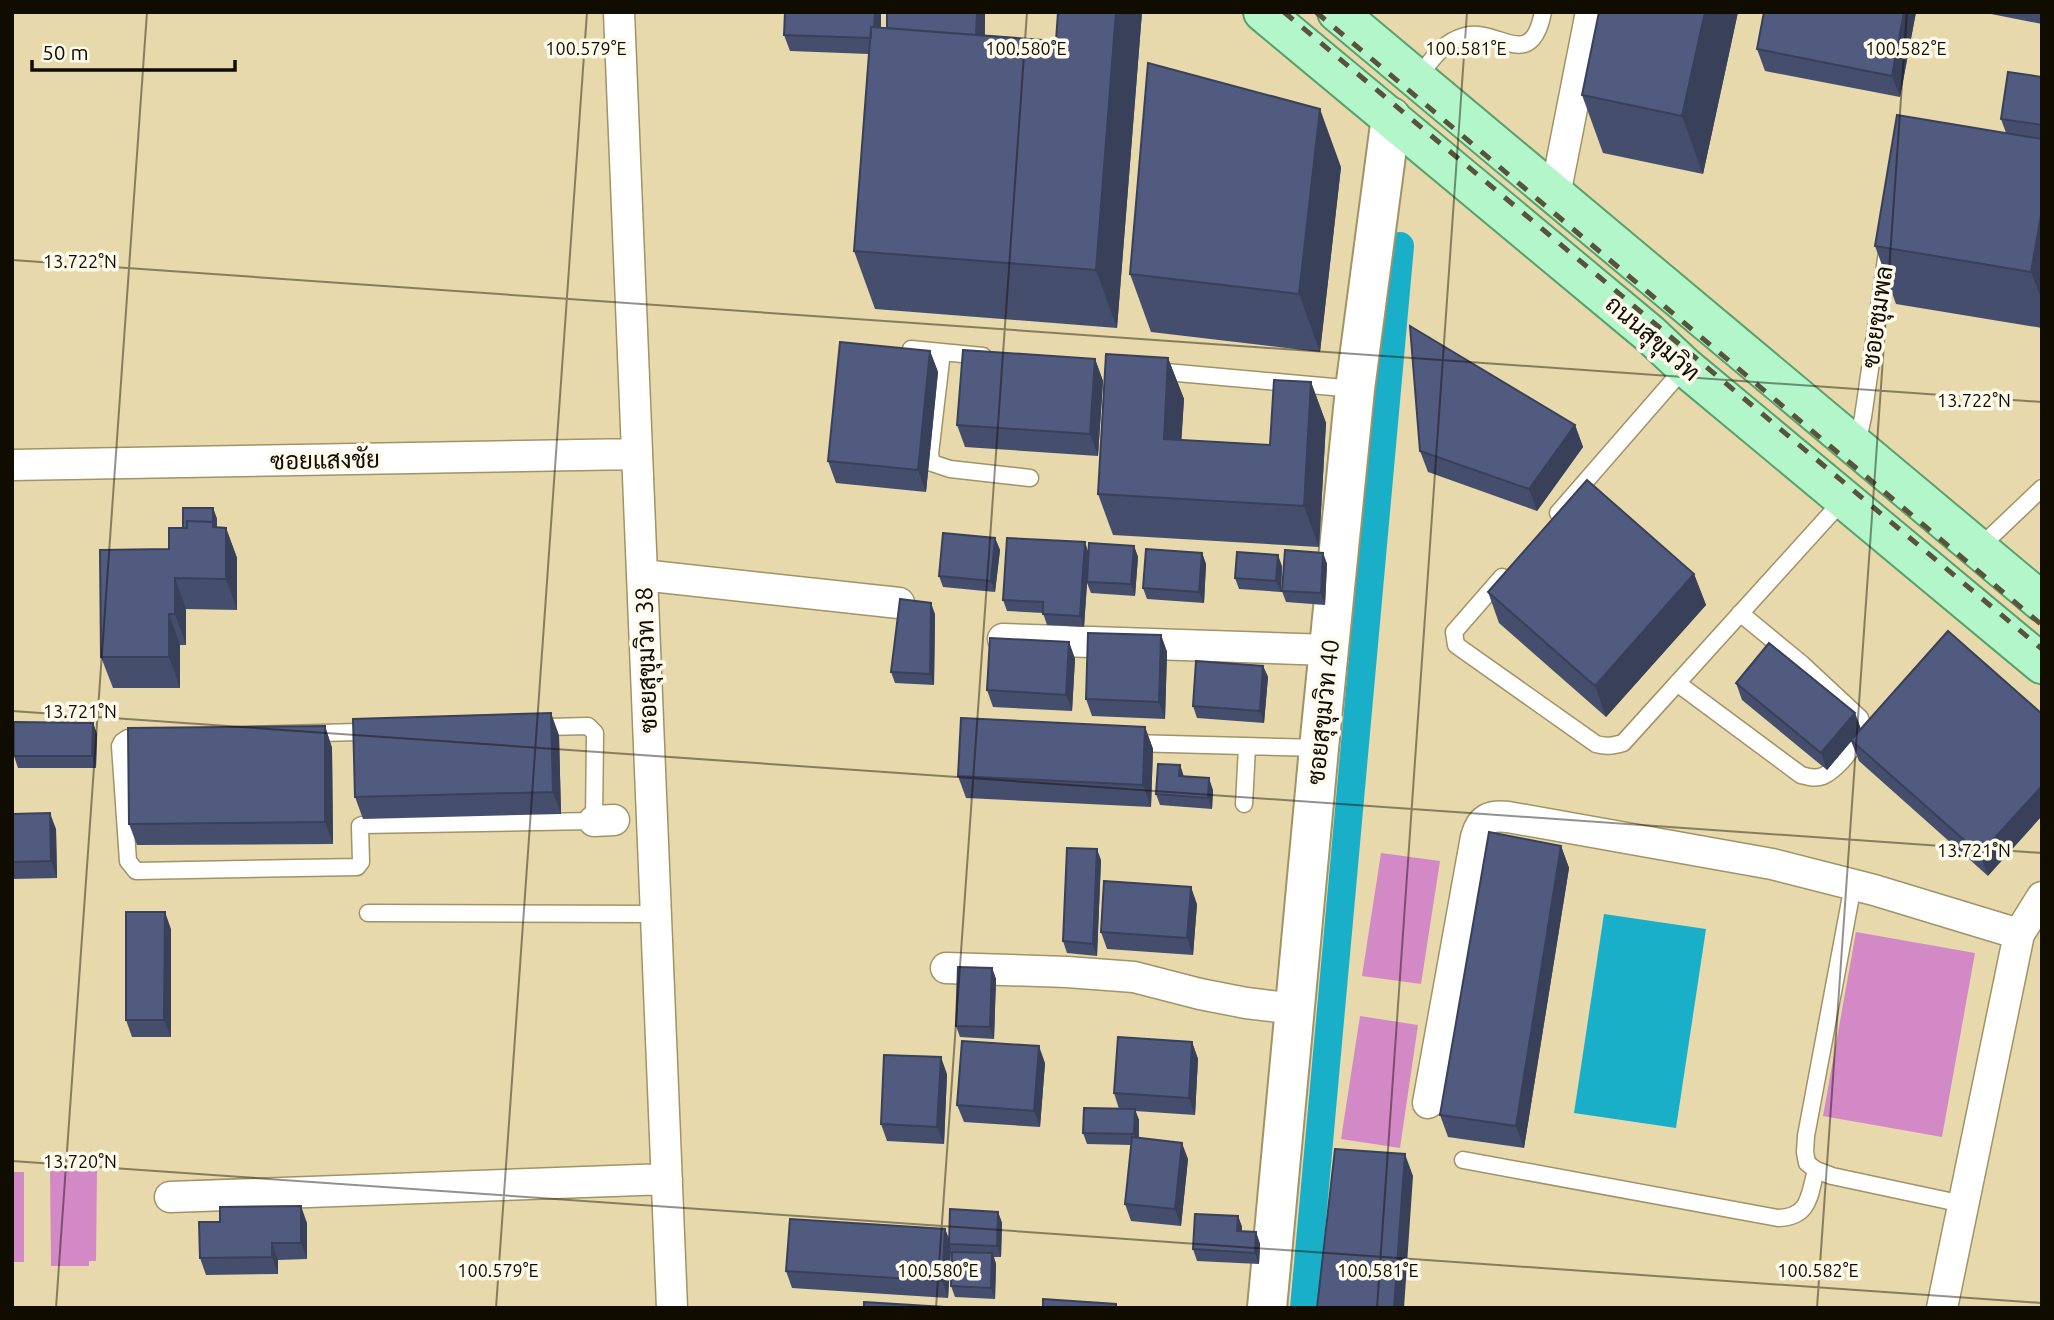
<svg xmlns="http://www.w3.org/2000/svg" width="2054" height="1320" font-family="Ubuntu,Sarabun,sans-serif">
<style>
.green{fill:#d389c6}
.water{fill:#1aafc8}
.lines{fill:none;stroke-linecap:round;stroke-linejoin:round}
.canal{stroke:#1aafc8;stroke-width:28}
.service-casing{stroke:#a09367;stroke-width:19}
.minor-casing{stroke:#a09367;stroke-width:33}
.tertiary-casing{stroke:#a09367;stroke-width:42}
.primary-casing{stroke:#5aa06d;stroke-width:42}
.service{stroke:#fff;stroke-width:16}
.minor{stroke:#fff;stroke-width:30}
.tertiary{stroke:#fff;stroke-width:38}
.primary{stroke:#b3f6ca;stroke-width:38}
.rail{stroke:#5a523b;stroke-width:5;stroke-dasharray:12 12;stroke-linecap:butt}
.wall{fill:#464e6e}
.shaded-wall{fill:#39405a}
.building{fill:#515b80;stroke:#39405a;stroke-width:2}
.ticks{fill:none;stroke:#110c00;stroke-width:2;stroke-opacity:0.45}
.labels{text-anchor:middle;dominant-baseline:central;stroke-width:7;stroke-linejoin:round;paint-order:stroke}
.street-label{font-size:24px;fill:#110c00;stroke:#fefaec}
.ticks-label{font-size:18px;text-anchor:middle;fill:#110c00;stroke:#fefaec;stroke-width:7;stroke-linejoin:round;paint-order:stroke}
</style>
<rect width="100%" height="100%" fill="#e7d9ab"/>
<!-- green -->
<path class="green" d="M1381,853l59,8 -19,123 -59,-8z
M1856,932l119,21 -33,184 -119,-21z
M1360,1016l58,9 -18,123 -59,-9z
M50,1170h47l-1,91h-7v5h-38z
M12,1172h12v90h-11l-1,7z"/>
<!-- water -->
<path class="water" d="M1604,914l102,15 -30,199 -102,-15z"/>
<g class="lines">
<!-- canal -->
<path class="canal" d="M1304,1308l96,-1062"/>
<defs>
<path id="service" d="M1417,79c14,-18 25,-37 48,-43 33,-9 66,38 78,-24
M911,349l72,7
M942,352l-12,102 2,9 18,6 80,9
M1155,371l200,18
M1857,444l6,-27 24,-165
M1558,513l127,-146
M1978,549l64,-61
M1502,577l-48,55 2,13 140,99c10,3 16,2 27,-1l221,-244
M1677,683l124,92c8,2 14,4 22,1 16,-7 44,-41 37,-58l-58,-54 -62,-51
M588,726l7,7 -1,88 -232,4 -2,1 1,36 -4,5 -221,4 -8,-10 -8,-115 2,-4 6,-4z
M1131,743l188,5
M1244,804l3,-57
M1853,885l-47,251 -1,16 2,11 9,7 16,6 131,28
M368,913l288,1
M1463,1160l315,58c32,-1 31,-22 38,-48"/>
<path id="minor" d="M619,12l53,1296
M1555,195l36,-183
M12,465l625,-11
M642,575l257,28
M1003,639l326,11
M594,821l20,-1
M946,968l121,4 67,5 66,17 46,9 49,6
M1428,1103l48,-266c5,-18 13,-22 32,-20l264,47 102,26 145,44
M170,1197l497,-18
M1942,1308l77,-374 23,-37"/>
<path id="tertiary" d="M1267,1308l52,-560 36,-359 36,-272"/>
<path id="primary" d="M1263,12l387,322 35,33 357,297
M1337,12l705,590"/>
</defs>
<!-- service casing -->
<use href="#service" class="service-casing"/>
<!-- minor casing -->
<use href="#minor" class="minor-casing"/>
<!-- tertiary casing -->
<use href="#tertiary" class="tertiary-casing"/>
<!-- primary casing -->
<use href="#primary" class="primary-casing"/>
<!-- service -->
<use href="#service" class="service"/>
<!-- minor -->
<use href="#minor" class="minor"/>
<!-- tertiary -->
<use href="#tertiary" class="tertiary"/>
<!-- primary -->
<use href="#primary" class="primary"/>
<!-- rail -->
<path class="rail" d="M1284,12l758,637
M1316,12l726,613"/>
</g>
<!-- wall -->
<path class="wall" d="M785,12h95l1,3v12l6,1 98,-16v23l71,6 2,-29h84l-25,316 -242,-19 -21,-58 15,-197 -79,-3 -6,-16z
M1738,12l-35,162 -100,-21 -21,-58z
M1764,12h152l-16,85 -135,-26 -8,-22z
M1986,12h56v12l-56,-11z
M2042,77v251l-146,-24 -21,-58 131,-113 -5,-14z
M1341,167l-21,185 -169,-20 -21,-58z
M930,351l8,21 -12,120 -90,-9 -8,-22z
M1168,358l16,41 -3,41 89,5 41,-63 15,41 -7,124 -206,-12 -15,-41z
M1095,359l8,22 -5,75 -133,-9 -8,-22z
M1575,425l8,22 -46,64 -109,-39 -8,-21z
M213,508l4,11v8l9,1 11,30v52l-51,-1v36h-6v43h-67l-12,-31 82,-129z
M995,538l5,12 -5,42 -52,-5 -4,-11z
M1134,546l4,11 -3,39 -44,-3 -4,-10 -3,44 -37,-2 -4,-12 -36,-2 -4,-11 85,-48z
M1202,553l4,11 -2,39 -57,-4 -4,-11z
M1323,553l4,11 -2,41 -39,-3 -4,-11z
M1282,566l-1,26 -42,-3 -4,-11z
M1694,574l12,31 -100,112 -107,-94 -11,-31z
M935,614l-1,71 -39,-2 -4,-11z
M1948,631l40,245 -129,-115 -8,-20 -24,29 -85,-70 -6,-17 119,30 6,16z
M1161,635l6,17 -2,67 -73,-3 -6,-17z
M1069,642l6,17 -3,52 -79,-4 -6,-17z
M1263,666l5,11 -4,46 -67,-5 -4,-12z
M93,723l4,11 -1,34h-78l-4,-12z
M325,726l7,22 1,96 -196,1 -8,-21z
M1145,727l8,22 -2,58 -185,-9 -8,-22z
M559,735l2,79 -198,5 -8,-22z
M1180,765l4,12 29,13 -1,19 -52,-4 -4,-11z
M12,814l44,15 1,49 -45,1z
M1561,846l8,22 -45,280 -76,-11 -8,-22z
M1101,860l-4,96 -30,-3 -4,-12z
M1197,904l-4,51 -86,-6 -6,-17z
M171,929v108h-39l-6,-17z
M992,968l4,11 -2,60 -34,-2 -4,-11z
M1192,1042l6,17 -3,56 -60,-4 4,9v18l49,21 -7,67 -50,-5 -6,-17 6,-59 -44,-1 -4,-11 36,-24 -5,-16z
M1045,1063l-5,64 -76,-5 -7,-17z
M947,1074l-3,70 -57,-3 -6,-17z
M998,1212l4,11 -1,34h-7l2,7 -1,35 -40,-2 -4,-11 1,-33 -1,-3 -3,48 -156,-10 -6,-17 159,-42 4,10z
M1238,1216l4,11v5h14l4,12 -1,20 -62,-3 -4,-12z
M307,1223v36l-29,1v14l-72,1 -6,-17z"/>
<!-- shaded-wall -->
<path class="shaded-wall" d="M875,12h5l1,3 -1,40 -6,-17z
M977,12h8l-1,45 -8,-22z
M1116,12h26l-25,316 -21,-58z
M1705,12h33l-35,162 -21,-58z
M1904,12h12l-16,85 -8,-21z
M1320,109l21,58 -21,185 -21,-58z
M2042,210v91l-11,-29z
M930,351l8,21 -12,120 -8,-22z
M1168,358l16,41 -5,82 -15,-42z
M1095,359l8,22 -5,75 -8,-22z
M1311,382l15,41 -7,124 -15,-41z
M1575,425l8,22 -46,64 -8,-22z
M213,508l4,11v12l-4,10z
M226,528l11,30v52l-11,-31z
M995,538l5,12 -5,42 -4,-11z
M1085,542l4,12 -5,73 -4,-11z
M1134,546l4,11 -3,39 -4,-12z
M1202,553l4,11 -2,39 -5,-11z
M1323,553l4,11 -2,41 -4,-12z
M1278,555l4,11 -1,26 -5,-11z
M1694,574l12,31 -100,112 -11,-31z
M175,578l11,31v36l-11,-31z
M931,603l4,11 -1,71 -4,-11z
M169,614l11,31v43l-11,-31z
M1161,635l6,17 -2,67 -6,-17z
M1069,642l6,17 -3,52 -6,-16z
M1263,666l5,11 -4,46 -4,-12z
M551,713l8,22 2,79 -8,-22z
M1855,713l6,17 -34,40 -6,-17z
M93,723l4,11 -1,34 -4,-12z
M325,726l7,22 1,96 -8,-22z
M1145,727l8,22 -2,58 -8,-22z
M1180,765l4,12 -5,-1z
M1209,778l4,12 -1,19 -4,-11z
M2042,786v30l-54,60 -8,-22z
M50,813l6,16 1,49 -6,-17z
M1561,846l8,22 -45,280 -8,-22z
M1097,849l4,11 -4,96 -4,-12z
M1191,887l6,17 -4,51 -6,-17z
M165,912l6,17v108l-7,-17z
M992,968l4,11 -2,60 -4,-12z
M1192,1042l6,17 -3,56 -6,-17z
M1039,1046l6,17 -5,64 -6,-16z
M941,1057l6,17 -3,70 -7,-17z
M1135,1109l4,11 -1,25 -4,-11z
M1182,1143l6,16 -7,67 -6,-17z
M1405,1154l8,22 -9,132h-10z
M301,1206l6,17v36l-6,-16z
M998,1212l4,11 -1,34 -4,-11z
M1238,1216l4,11 -1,16 -4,-12z
M945,1229l6,15h-2l2,6 -3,48 -6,-17z
M1256,1232l4,12 -1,20 -4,-11z
M272,1243l6,17v14l-6,-17z
M992,1253l4,11 -1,35 -4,-11z"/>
<!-- building -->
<path class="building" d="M785,12h90l-1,15h-3v11l-87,-3z
M887,12h90l-1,23 -89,-7z
M1058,12h58l-20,258 -242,-19 17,-224 185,14z
M1599,12h106l-23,104 -100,-21z
M1764,12h140l-12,64 -135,-27z
M1148,63l172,46 -21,185 -169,-20z
M2008,72l34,5v48l-41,-6z
M1897,115l145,24v71l-11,62 -156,-26z
M1410,326l165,99 -46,64 -109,-38z
M840,342l90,9 -12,119 -90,-9z
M963,350l132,9 -5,75 -133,-9z
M1106,354l62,4 -4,81 106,6 4,-65 37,2 -7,124 -206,-12z
M1587,480l107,94 -99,112 -107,-94z
M183,508h30v14l-26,-1v7h-4z
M187,521l26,1v5l13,1v51l-51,-1v36h-6v43h-68l-1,-107 69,-1v-21h18z
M943,533l52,5 -4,43 -52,-5z
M1007,538l78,4 -5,74 -37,-2v-12l-40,-2z
M1089,543l45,3 -3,38 -44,-2z
M1146,549l56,4 -3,39 -56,-4z
M1285,550l38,3 -2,40 -39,-2z
M1237,552l41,3 -2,26 -41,-3z
M900,599l31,4 -1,71 -39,-2z
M1948,631l94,83v72l-62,68 -129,-114z
M1088,633l73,2 -2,67 -73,-3z
M990,638l79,4 -3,53 -79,-5z
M1769,643l86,70 -34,40 -85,-70z
M1196,661l67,5 -3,45 -67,-5z
M551,713l2,79 -198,5 -2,-78z
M961,718l184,9 -2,58 -185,-9z
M14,722l79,1 -1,33h-78z
M325,726v96l-196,2 -1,-96z
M1158,764l22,1 -1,11 30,2 -1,20 -52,-4z
M50,813l1,48 -39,1v-48z
M1489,832l72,14 -45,280 -76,-11z
M1067,848l30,1 -4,95 -30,-3z
M1104,881l87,6 -4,51 -86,-6z
M126,912h39l-1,108h-38z
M958,967l34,1 -2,59 -34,-1z
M1118,1037l74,5 -3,56 -75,-5z
M962,1041l77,5 -5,65 -77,-6z
M884,1055l57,2 -4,70 -56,-3z
M1084,1108l51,1 -1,25 -51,-1z
M1132,1137l50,6 -7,66 -50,-5z
M1335,1149l70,5 -11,154h-77z
M301,1206v37h-29v14l-72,1 -1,-36h21v-15z
M950,1209l48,3 -1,34 -48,-2z
M1195,1214l43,2 -1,15 19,1 -1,21 -62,-4z
M790,1219l155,10 -3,52 -156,-10z
M952,1252l40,1 -1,35 -40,-2z
M1043,1299l73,5v4h-73z
M864,1302l80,5v1h-80z"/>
<!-- ticks -->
<path class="ticks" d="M12,260l2030,142M12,711l2030,142M12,1161l2030,142M56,1308l91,-1296M496,1308l91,-1296M936,1308l91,-1296M1377,1308l90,-1296M1817,1308l90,-1296"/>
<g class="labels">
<!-- street labels -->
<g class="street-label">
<text transform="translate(1877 317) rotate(-82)">ซอยชุมพล</text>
<text transform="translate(1653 338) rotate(41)">ถนนสุขุมวิท</text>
<text transform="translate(325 460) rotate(-1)">ซอยแสงชัย</text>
<text transform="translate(646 660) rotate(-92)">ซอยสุขุมวิท 38</text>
<text transform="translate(1323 712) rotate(-84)">ซอยสุขุมวิท 40</text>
</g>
</g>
<g class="ticks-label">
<text x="586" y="55">100.579°E</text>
<text x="1026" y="55">100.580°E</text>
<text x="1466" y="55">100.581°E</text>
<text x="1906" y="55">100.582°E</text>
<text x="80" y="268">13.722°N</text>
<text x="1974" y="407">13.722°N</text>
<text x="80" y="718">13.721°N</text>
<text x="1974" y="857">13.721°N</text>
<text x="80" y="1168">13.720°N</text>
<text x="498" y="1277">100.579°E</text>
<text x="938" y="1277">100.580°E</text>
<text x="1378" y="1277">100.581°E</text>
<text x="1818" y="1277">100.582°E</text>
</g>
<!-- border -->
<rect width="2054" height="1320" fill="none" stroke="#110c00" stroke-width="28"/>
<!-- scale -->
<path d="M32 60v10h203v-10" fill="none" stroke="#110c00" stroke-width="3.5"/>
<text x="42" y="60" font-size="21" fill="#110c00" stroke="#fefaec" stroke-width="5" paint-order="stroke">50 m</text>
</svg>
